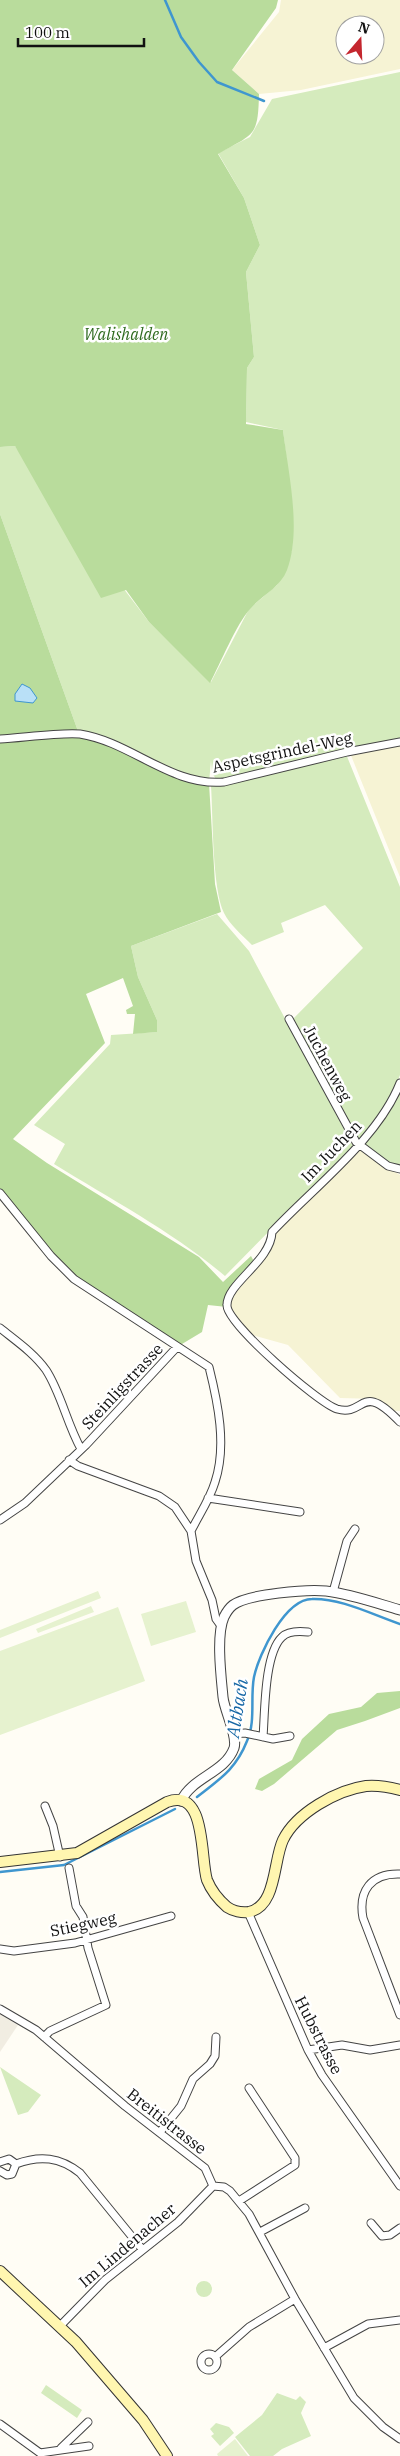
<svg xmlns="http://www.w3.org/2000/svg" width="400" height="2456" font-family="'IBM Plex Serif',serif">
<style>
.farmland{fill:#f6f3d4;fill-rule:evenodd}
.green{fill:#d5ebbd}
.forest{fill:#b9dc9c}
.pitch{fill:#e6f2cf}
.plaza{fill:#f1ede2}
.water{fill:#b9e0f7;stroke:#3f96cf}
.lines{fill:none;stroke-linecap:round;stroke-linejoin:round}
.stream{stroke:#3f96cf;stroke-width:2.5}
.minor-casing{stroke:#444;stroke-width:9}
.tertiary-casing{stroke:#444;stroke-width:11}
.secondary-casing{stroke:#333;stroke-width:12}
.minor{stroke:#fff;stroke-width:7}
.tertiary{stroke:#fff;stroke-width:9}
.secondary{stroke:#fff6b0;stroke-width:10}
.labels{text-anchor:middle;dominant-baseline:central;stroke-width:5;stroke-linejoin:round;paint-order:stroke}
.park-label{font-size:16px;font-style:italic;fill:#2f6b1f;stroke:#fff}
.street-label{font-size:16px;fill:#111;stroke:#fff}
.water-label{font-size:18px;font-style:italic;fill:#1768a6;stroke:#fff}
</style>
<rect width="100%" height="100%" fill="#fffdf5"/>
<!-- farmland -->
<path class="farmland" d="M281,0h119v69l-99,21 -42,4 -27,-24 47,-58zM345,25h30v30h-30z
M400,744v133l-50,-124z
M358,1149l42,26v236h-5l-17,-12 -38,-1 -52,-53 -39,-11 -19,-27 1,-9 27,-32 16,-24 3,-11z"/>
<!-- green -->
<path class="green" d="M400,72v668l-173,38 -11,1 -4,-6 -1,-13 -2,23 -130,-49 -79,-220v-67l15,-1 134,176 62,60 38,-73 28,-24 15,-35 1,-36 -10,-84 -37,-8 1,-54 7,-11 -8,-85 14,-27 -16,-47 -26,-45 32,-16 22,-38z
M346,754l54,133v188l-10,23 -32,44 -66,-122 71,-72 -38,-43 -44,18 3,9 -32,13c-10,-10 -22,-20 -28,-32 -12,-24 -11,-97 -13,-127z
M217,914l32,37 104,195 -128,130c-52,-44 -113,-76 -171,-112l11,-20 -31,-19 76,-81 1,-9 46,-3v-12l-19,-43 -7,-31z
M400,1087v77l-11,1 -28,-21z
M0,2067l41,28 -13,17 -10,3z
M196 2289a8 8 0 1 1 16 0a8 8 0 1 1-16 0Z
M46,2385l36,25 -5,8 -36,-25z
M277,2393l19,7 4,-4 6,6 -5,11 10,23 -29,13 -9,7h-23l-15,-19 27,-22z
M216,2423l13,4 5,6 -14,13 -9,-10 3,-2 -4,-5z"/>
<!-- forest -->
<path class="forest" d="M0,0h278l-2,8 -44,62 27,24c-1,44 -5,39 -41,60l26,44 16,47 -14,27 8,85 -7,11 -1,56 37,6c5,42 19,100 4,140 -7,18 -25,25 -37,39 -13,14 -30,55 -40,74l-61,-61 -23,-32 -25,8 -86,-152 -15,1z
M0,514l79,220 109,45 21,4 6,101 6,28 -90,34 7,31 19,43v12l-24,2 2,-20h-8l-1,-4 7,-4 -10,-28 -37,16 19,49 -92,96 34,24 152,94 24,25 28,-26 5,9 -28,31 -1,11 -19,-2 -6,27 -25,15 -103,-68 -74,-86z
M400,1691v17l-35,13 -28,9 -63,54 -12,7 -7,-2 4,-10 33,-19 10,-21 27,-25 32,-7 16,-14z"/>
<!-- pitch -->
<path class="pitch" d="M98,1591l3,7 -101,40v-8z
M186,1601l10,31 -45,14 -10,-32z
M91,1606l3,6 -56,21 -2,-4z
M118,1607l27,74 -145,54v-84z
M235,2439l13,17h-30l-1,-2z"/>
<!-- plaza -->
<path class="plaza" d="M0,2014l18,11 -18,27z"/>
<!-- water -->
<path class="water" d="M22,684l8,4 7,10 -4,5 -18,-2v-7z"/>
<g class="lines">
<!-- stream -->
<path class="stream" d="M165,0l16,37 18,25 18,20 47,19
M197,1797c23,-18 39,-28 50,-56 9,-20 3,-43 7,-64 5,-23 31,-78 58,-78 29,-1 61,16 88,25
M0,1872l64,-7 111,-56"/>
<defs>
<path id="minor" d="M0,739c21,-1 61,-7 80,-5 51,8 92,53 144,48l123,-30 53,-10
M289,1019l67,123 32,24 12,3
M400,1083c-22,56 -87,105 -128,149 -1,29 -45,51 -45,73 -1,18 91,98 110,104 29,8 23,-29 63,13
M0,1193l51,63 23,23 135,88c9,36 18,79 6,115 -5,17 -16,33 -24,49
M0,1328c16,13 34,25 46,42 15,23 21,54 35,79
M69,1460l9,6 81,30 16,11 16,24 5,30 16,39 4,19 5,7
M208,1498l92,14
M0,1520l25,-17 61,-58 91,-98
M333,1592l14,-51 8,-12
M233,1734l12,-1 28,6 17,-3
M263,1737c2,-24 1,-83 19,-100 6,-6 17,-6 26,-5
M45,1806l8,20 7,31
M400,1874c-29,-1 -42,17 -37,44l37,97
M248,1912l60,138 14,25 78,111
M0,1949l14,2 61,-8 96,-27
M0,2009l36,21 89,76 80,62 8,18
M44,2037l6,-6 56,-26 -18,-57 -5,-31 -7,-11 -7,-38
M308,2050l34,-5 28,5 30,-5
M160,2132l21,-26 12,-27 17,-15 5,-8 1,-19
M0,2162l9,-3 7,5 -4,10 -5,1 -7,-4
M16,2164c24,-9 44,-7 64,9l62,76
M213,2186l11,1 6,4 19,23 46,85 59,99 29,29 17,12
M239,2201l56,-36v-7l-46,-70
M371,2223l11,13 8,-1 10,-7
M260,2232l45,-24
M60,2326l45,-46 73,-58 35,-36
M324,2348l44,-24 32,-4
M201 2362a8 8 0 1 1 16 0a8 8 0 1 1-16 0Z
M215,2357l34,-30 46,-28
M0,2424l40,29 49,-7
M61,2448l27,-26"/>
<path id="tertiary" d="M181,1801c11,-24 44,-28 53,-53 4,-12 -10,-38 -11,-51 -2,-21 -7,-62 1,-80 2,-4 5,-9 9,-12 15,-11 75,-16 93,-14 25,3 50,12 74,19"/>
<path id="secondary" d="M0,1862l77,-9 90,-51c40,-15 33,56 40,78 4,10 12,20 20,27 6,4 15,6 22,5 28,-6 24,-51 34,-72 13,-27 54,-50 83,-54 12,-1 23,1 34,4
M0,2271l76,71 67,78 24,36"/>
</defs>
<!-- minor casing -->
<use href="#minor" class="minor-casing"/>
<!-- tertiary casing -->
<use href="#tertiary" class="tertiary-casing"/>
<!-- secondary casing -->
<use href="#secondary" class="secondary-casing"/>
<!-- minor -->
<use href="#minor" class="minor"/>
<!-- tertiary -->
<use href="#tertiary" class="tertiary"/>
<!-- secondary -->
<use href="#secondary" class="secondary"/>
</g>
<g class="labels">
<!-- park labels -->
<g class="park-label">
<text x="126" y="334">Walishalden</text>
</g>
<!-- street labels -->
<g class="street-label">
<text transform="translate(282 752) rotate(-12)">Aspetsgrindel-Weg</text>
<text transform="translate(328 1063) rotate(62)">Juchenweg</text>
<text transform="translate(331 1151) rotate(-46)">Im Juchen</text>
<text transform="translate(122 1386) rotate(-47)">Steinligstrasse</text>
<text transform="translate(83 1924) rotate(-12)">Stiegweg</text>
<text transform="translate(319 2035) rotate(63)">Hubstrasse</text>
<text transform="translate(167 2121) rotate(38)">Breitistrasse</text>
<text transform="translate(127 2245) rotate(-40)">Im Lindenacher</text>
</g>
<!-- water labels -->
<g class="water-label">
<text transform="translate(237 1708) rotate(-81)">Altbach</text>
</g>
</g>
<!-- north arrow -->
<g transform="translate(360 40) rotate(19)"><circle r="24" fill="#ffffff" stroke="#a0a0a0"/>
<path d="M0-4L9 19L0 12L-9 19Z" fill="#c4262e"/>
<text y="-8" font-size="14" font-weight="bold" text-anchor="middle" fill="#111111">N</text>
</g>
<!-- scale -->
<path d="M18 38v8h126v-8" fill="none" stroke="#111111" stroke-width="2.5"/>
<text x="25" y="38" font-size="15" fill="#111111" stroke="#ffffff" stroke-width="4" paint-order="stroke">100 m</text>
</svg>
